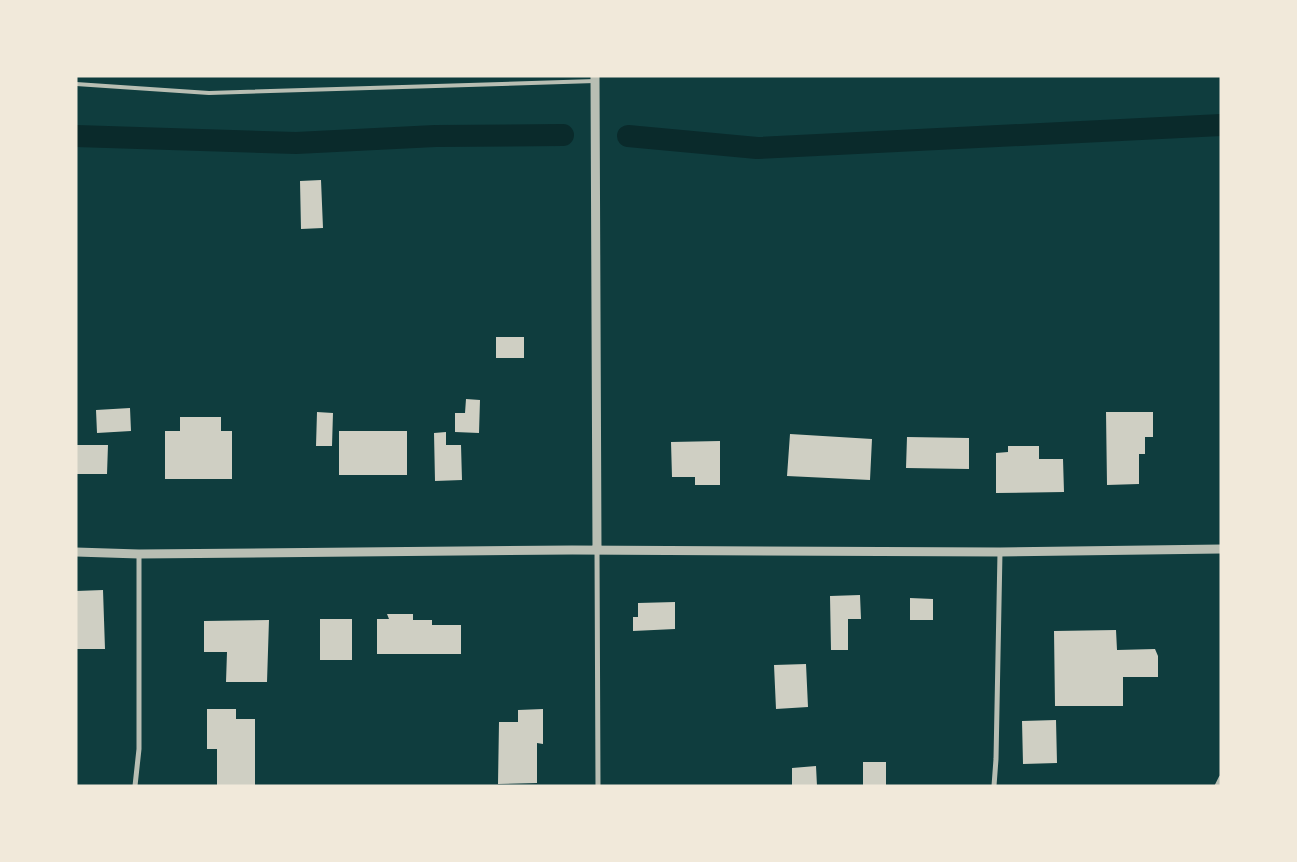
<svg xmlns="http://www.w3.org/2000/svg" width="1297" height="862" font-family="'Times New Roman',serif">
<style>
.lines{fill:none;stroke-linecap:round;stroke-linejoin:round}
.canal{stroke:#0a2a2b;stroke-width:22}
.building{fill:#cfcfc3}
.service{stroke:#b8beb3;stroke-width:4}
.minor{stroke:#b8beb3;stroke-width:5}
.tertiary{stroke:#b8beb3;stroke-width:9}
</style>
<rect width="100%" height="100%" fill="#0f3d3e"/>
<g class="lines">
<!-- canal -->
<path class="canal" d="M76,136l220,7 139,-7 128,-1
M628,136l129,12 464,-23"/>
</g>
<!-- building -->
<path class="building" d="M321,180l2,48 -22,1 -1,-48z
M496,337h28v21h-28z
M466,399l14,1 -1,33 -24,-1v-19h10z
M130,408l1,23 -34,2 -1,-23z
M317,412l16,1 -1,33h-16z
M1106,412h47v25h-8v17h-6v30l-32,1z
M180,417h41v14h11v48h-67v-48h15z
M339,431h68v44h-68z
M446,432v13h15l1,35 -27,1 -1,-48z
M790,434l82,5 -2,41 -83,-4z
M907,437l62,1v31l-63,-1z
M720,441v44h-25v-8h-23l-1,-35z
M76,445h32l-1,29h-31z
M1008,446h31v13h24l1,33 -68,1v-40l12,-1z
M103,590l2,59h-29v-58z
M860,595l1,24h-13v31h-17l-1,-54z
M910,598l23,1v21h-23z
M675,602v27l-42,2v-14h5v-14z
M387,614h26v6h19v5h29v29h-84v-35h12z
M320,619h32v41h-32z
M269,620l-2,62h-41l1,-30h-23v-31z
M1116,630l1,20 38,-1 3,7v21h-35v29h-68l-1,-75z
M806,664l2,43 -32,2 -2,-44z
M207,709h29v10h19v67h-38v-37h-10z
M543,709v35l-6,-1v40l-39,1 1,-62h19v-12z
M1056,720l1,43 -34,1 -1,-43z
M863,762h23v24h-23z
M816,766l1,20h-25v-18z"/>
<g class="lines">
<!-- service -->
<path class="service" d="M76,84l133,9 386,-12"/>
<!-- minor -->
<path class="minor" d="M597,550l1,236
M135,786l4,-37v-195
M994,786l2,-27 4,-207
M1217,786l4,-8"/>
<!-- tertiary -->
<path class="tertiary" d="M595,76l2,474
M76,552l63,2 433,-4 428,2 221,-3"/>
</g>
<!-- border -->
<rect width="1297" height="862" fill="none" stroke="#f1e9da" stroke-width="155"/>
</svg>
